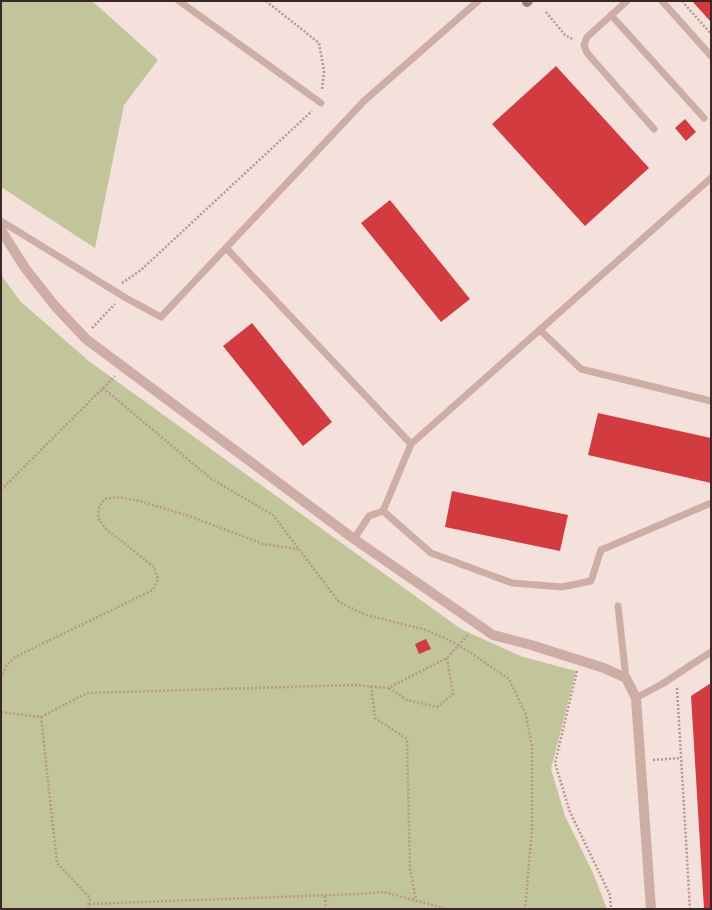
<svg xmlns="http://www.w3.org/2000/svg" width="712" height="910" font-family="Raleway,sans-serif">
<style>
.green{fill:#c2c599}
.building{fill:#d23b3f}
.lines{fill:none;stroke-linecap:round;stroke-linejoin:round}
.path{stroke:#ba968f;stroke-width:2.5;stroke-dasharray:2 2;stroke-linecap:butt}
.lane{stroke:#ceada5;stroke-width:7}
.street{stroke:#ceada5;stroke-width:10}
.secondary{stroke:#a27a76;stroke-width:10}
</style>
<rect width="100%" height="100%" fill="#f4e1db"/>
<!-- green -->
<path class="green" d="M1,1h91l66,59 -34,45 -29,143 -94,-61z
M1,275l20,27 69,60 371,267 62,28 53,14 -25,98 14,47 28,57 14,36h-606z"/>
<!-- building -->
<path class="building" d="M692,1h19v21z
M556,66l93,102 -64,58 -93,-102z
M685,119l11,13 -10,9 -11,-13z
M390,200l80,99 -29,23 -80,-99z
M252,323l80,99 -29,24 -80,-100z
M598,413l113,25v45l-123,-28z
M452,491l116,24 -8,36 -115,-24z
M426,639l5,10 -12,5 -4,-10z
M711,683v226h-7l-13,-213z"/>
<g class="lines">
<!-- path -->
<path class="path" d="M266,1l53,42 5,28 -2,19
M682,1l29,33
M546,12l19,23 9,5
M122,283l19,-13 171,-159
M92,328l23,-24
M103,388l107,90 63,37 66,87 27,13 60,15 23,10 22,13 38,26 17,36 6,32v82l-7,80
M1,490l114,-114
M577,671l-22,92 15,49 40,83 1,14
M1,678l5,-12 9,-9 138,-67 5,-11 -4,-12 -48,-38 -8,-11 1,-12 6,-7 14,-2 21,4 52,16 71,27 35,5
M371,686l4,32 32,21 3,129 6,32
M389,688l18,12 30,7 16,-13 -6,-36
M677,688l13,221
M1,712l40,5 16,146 33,35 -2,11
M41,717l46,-24 267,-8 34,3 59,-30 22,-24
M653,760l28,-2
M325,896l1,13
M89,904l270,-10 25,-2 63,17"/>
<!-- lane -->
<path class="lane" d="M179,1l142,102
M627,1l-40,36 -3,8 3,8 67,76
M662,1l49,55
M611,15l93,103
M1,221l125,77 35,19 203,-216 114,-100
M226,248l185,196 300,-266
M540,330l41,39 130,32
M383,511l48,42 81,30 50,4 29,-6 10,-31 110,-47
M354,539l15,-23 14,-5 28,-67
M618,606l8,72
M636,698l26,-14 49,-32"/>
<!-- street -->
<path class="street" d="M1,230l24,38 30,38 31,33 268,200 139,96 38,10 73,23 22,10 10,20 15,211"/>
<!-- secondary -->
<path class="secondary" d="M527,2l1,-1"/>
</g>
<!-- border -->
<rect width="712" height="910" fill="none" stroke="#392827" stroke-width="4"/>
</svg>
